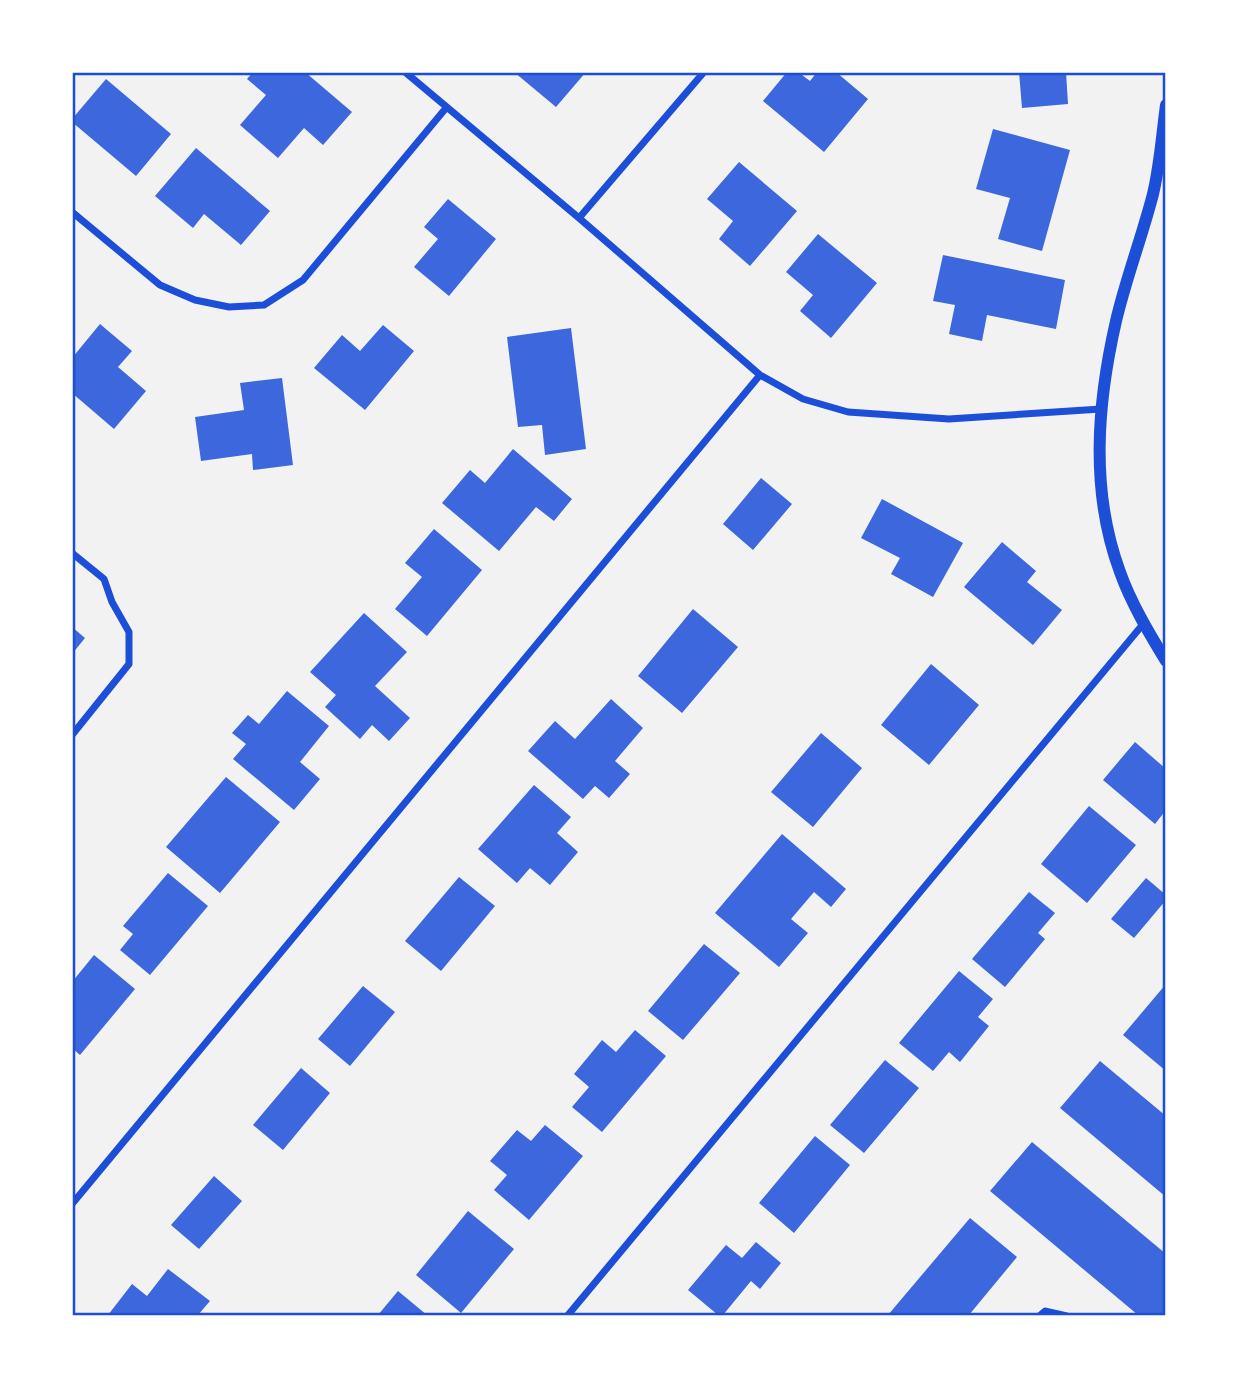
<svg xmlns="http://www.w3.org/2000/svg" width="1238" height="1387" font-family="'Golos Text',sans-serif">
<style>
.building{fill:#3d67dc}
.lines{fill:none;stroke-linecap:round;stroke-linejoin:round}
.service{stroke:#1d4ed8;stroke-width:5}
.minor{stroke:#1d4ed8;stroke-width:7}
.tertiary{stroke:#1d4ed8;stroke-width:12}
.neatline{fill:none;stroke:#1d4ed8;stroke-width:2.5}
</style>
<rect width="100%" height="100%" fill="#f2f2f2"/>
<!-- building -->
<path class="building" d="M253,72h52l47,40 -29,33 -19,-17 -26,30 -38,-33 26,-30 -19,-16z
M514,72h72l-30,35z
M787,72h11l12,9 7,-9h19l32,27 -44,53 -61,-51z
M1019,72h47l2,32 -46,4z
M106,79l65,55 -35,42 -64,-54v-3z
M993,129l77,21 -28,101 -44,-12 12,-41 -34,-9z
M196,148l74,63 -29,34 -37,-31 -11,14 -38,-32z
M739,162l58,49 -47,55 -31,-27 14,-18 -26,-22z
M448,199l48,40 -47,57 -35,-29 24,-28 -14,-12z
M818,234l59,49 -46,55 -31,-27 13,-16 -27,-23z
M943,255l122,25 -9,49 -69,-14 -5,26 -33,-7 6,-29 -22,-4z
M100,324l32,27 -14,16 28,24 -32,38 -42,-36v-35z
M383,325l31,26 -49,59 -51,-42 28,-33 18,16z
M571,328l15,121 -41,6 -3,-30 -24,2 -11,-90z
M282,378l11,87 -40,5 -1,-16 -51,7 -6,-44 49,-7 -4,-27z
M513,449l59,50 -18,22 -18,-14 -37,44 -57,-48 28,-33 15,13z
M761,478l31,26 -39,46 -30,-26z
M882,499l81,44 -30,54 -42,-23 9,-16 -39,-20z
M434,529l48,41 -55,66 -32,-27 27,-32 -17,-14z
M1002,542l34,29 -9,11 35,28 -29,35 -69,-58z
M693,609l45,38 -56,66 -44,-37z
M364,613l43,39 -32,34 35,32 -21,23 -17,-16 -12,14 -35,-32 11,-12 -26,-23z
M72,627l13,11 -13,16z
M931,664l48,41 -50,60 -48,-40z
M287,691l42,35 -29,36 20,17 -26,31 -61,-51 13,-15 -14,-11 16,-18 11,9z
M611,699l32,29 -28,33 15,13 -21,24 -14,-12 -12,13 -55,-48 27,-30 20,18z
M821,733l41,35 -49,59 -42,-35z
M1135,742l31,27v41l-11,14 -52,-44z
M226,777l54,45 -60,71 -54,-46z
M534,785l37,32 -14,16 21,19 -28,33 -20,-17 -13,15 -39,-34z
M1089,806l47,39 -49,58 -46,-39z
M782,834l64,55 -15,18 -17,-15 -23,27 17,14 -29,34 -64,-54z
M168,873l40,33 -58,69 -30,-25 13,-16 -10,-8z
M459,877l36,29 -54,65 -36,-30z
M1146,878l20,17v5l-32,38 -23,-19z
M1029,892l26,21 -17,20 7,6 -40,48 -33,-28z
M704,944l36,29 -57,67 -35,-29z
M94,955l41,34 -55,66 -8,-7v-66z
M959,971l34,28 -15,18 11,9 -29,36 -11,-10 -16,19 -34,-28z
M1166,984v87l-43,-36z
M363,986l32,26 -45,54 -32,-27z
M635,1030l31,26 -64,76 -30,-25 17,-20 -15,-13 28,-34 14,12z
M885,1060l34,28 -55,65 -34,-28z
M1100,1061l66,55v81l-106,-89z
M301,1068l29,25 -47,57 -30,-25z
M545,1125l38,31 -54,64 -35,-30 13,-15 -17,-14 27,-31 14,11z
M815,1136l35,29 -56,68 -35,-30z
M1032,1142l134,112v61h-28l-148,-124z
M214,1176l28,25 -43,48 -28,-24z
M468,1211l46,38 -53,64 -45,-38z
M970,1218l47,39 -48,58h-81z
M756,1242l25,21 -21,26 -9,-8 -28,34h-5l-30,-25 38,-45 16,13z
M168,1269l42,32 -12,14h-90l24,-31 15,12z
M398,1291l29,24h-49z"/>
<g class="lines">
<!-- service -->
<path class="service" d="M1039,1315l6,-5 22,5"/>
<!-- minor -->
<path class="minor" d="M405,72l174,146 181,157 43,24 45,13 101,7 152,-10
M72,212l88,73 35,15 34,7 35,-2 39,-25 143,-172
M579,218l125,-146
M72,553l32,26 8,23 17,30v32l-57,71
M72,1204l688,-829
M568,1315l576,-692"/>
<!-- tertiary -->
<path class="tertiary" d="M1166,105c-4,29 -6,60 -13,89 -11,43 -27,84 -37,127 -19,83 -26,170 4,251 11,31 29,61 46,89"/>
</g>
<!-- border -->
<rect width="1238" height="1387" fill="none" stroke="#ffffff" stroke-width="147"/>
<rect x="74" y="74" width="1090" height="1240" class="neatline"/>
</svg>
